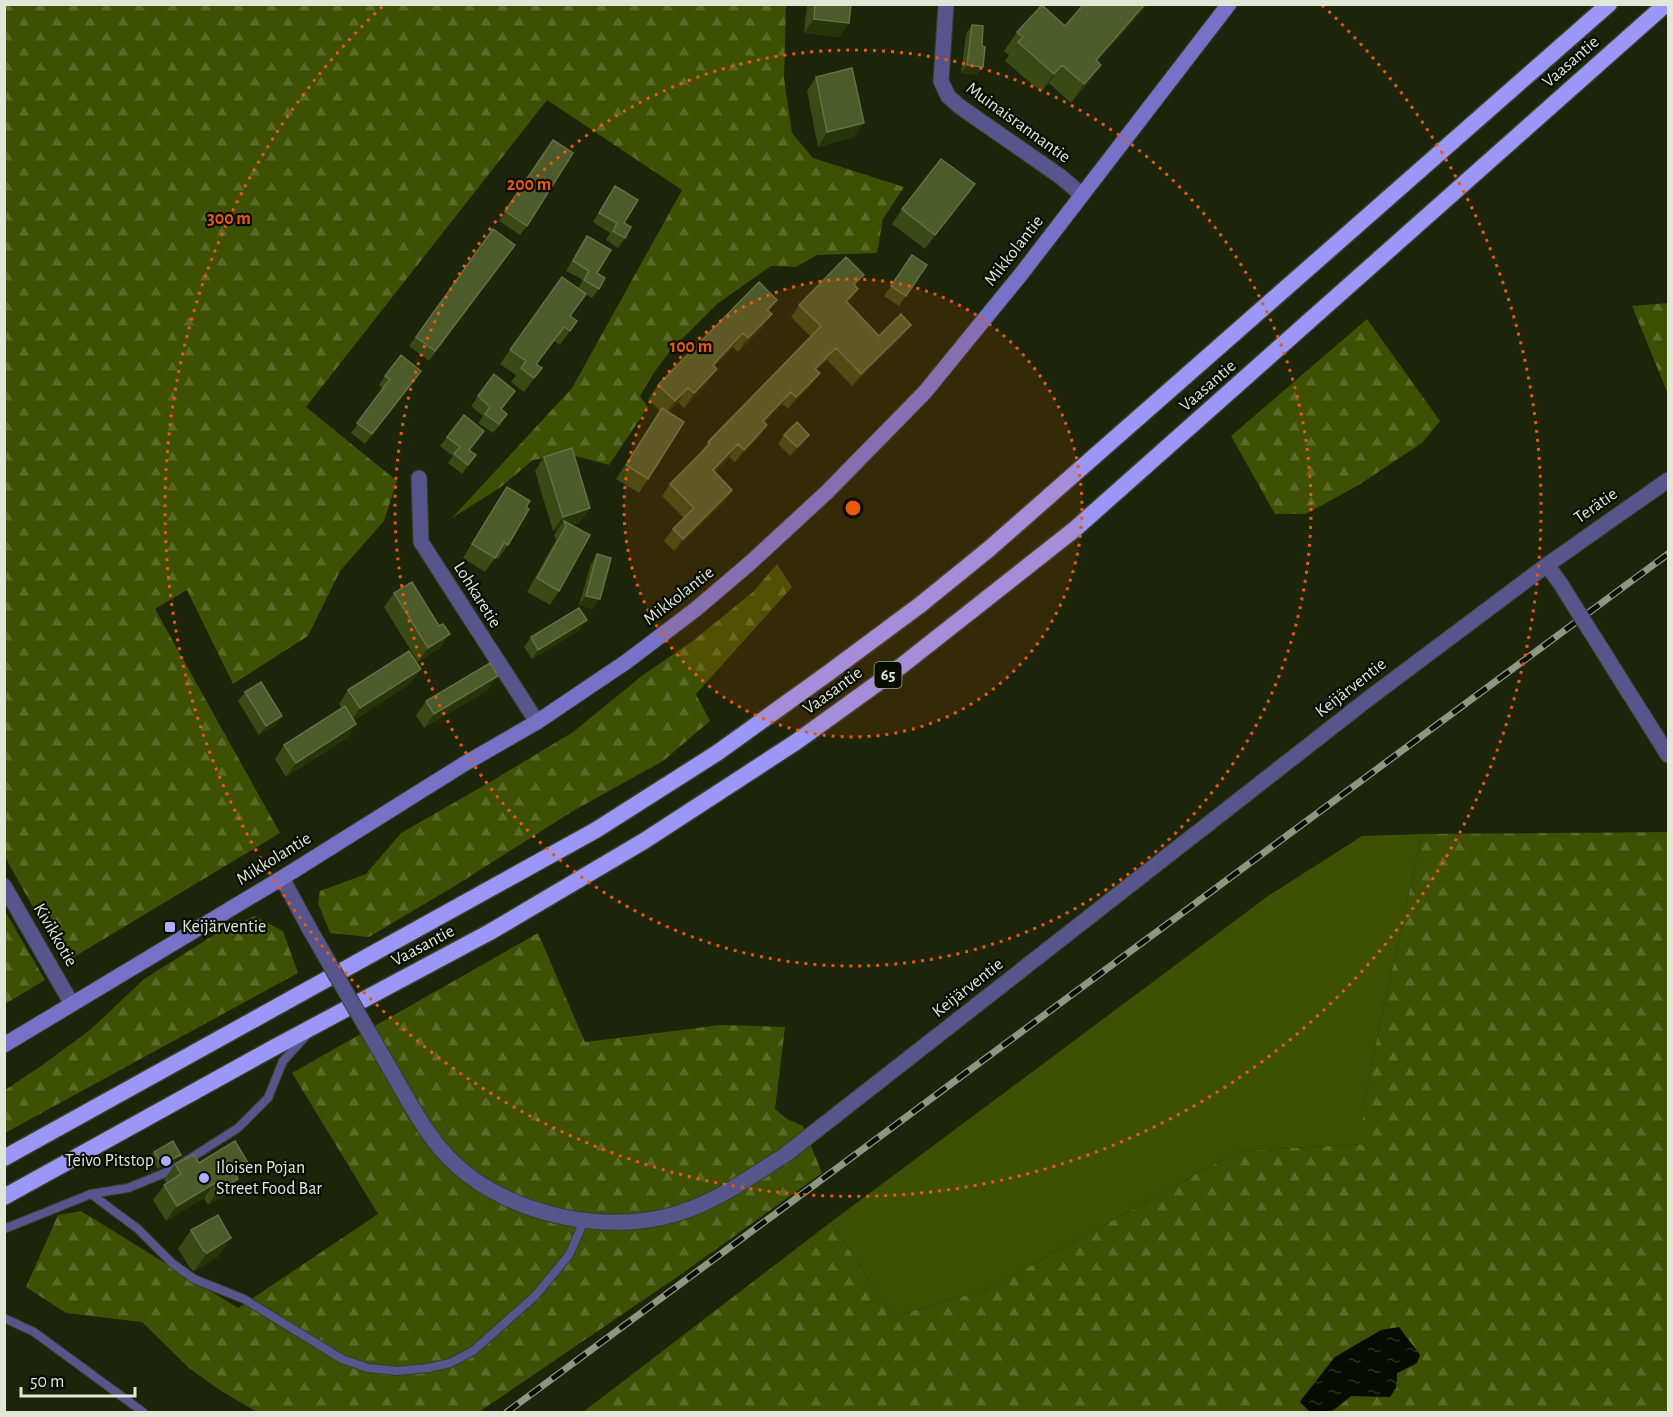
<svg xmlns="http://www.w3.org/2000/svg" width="1673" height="1417" font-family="'Alegreya Sans',sans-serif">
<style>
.forest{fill:url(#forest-firs)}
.pitch{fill:#3d5003}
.water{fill:url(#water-ripples)}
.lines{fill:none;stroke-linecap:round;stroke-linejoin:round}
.service-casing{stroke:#383f26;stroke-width:10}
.minor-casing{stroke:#383f26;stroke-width:17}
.secondary-casing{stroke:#383f26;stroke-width:17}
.trunk-casing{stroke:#383f26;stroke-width:19}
.service{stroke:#57558b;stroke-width:8}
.minor{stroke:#57558b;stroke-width:15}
.secondary{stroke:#7772c8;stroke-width:15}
.trunk{stroke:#9c96f6;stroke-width:16}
.rail-casing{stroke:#8f9681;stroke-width:7}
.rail{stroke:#080c03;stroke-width:4.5;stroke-dasharray:14;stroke-linecap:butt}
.minor-bridge-casing{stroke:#383f26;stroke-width:17;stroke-linecap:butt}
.minor-bridge{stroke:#57558b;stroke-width:15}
.wall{fill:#3b4915}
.shaded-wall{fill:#273308}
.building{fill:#4d5a2a;stroke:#647045;stroke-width:1.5}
.ring{fill:none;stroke:#e8590c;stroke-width:3;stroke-dasharray:3 6}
.poi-dot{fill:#afaefa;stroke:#080c03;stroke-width:2}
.labels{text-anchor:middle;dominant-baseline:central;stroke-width:4.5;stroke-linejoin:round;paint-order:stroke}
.shield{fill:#080c03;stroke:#a0a597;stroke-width:1.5}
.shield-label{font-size:16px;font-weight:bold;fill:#e1e7d6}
.street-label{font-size:18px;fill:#e1e7d6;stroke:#080c03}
.poi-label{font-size:18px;fill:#e1e7d6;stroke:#080c03;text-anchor:start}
.centre{fill:#e8590c;stroke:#080c03;stroke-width:3}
.ring-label{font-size:18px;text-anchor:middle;font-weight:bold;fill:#e8590c;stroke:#080c03;stroke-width:4.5;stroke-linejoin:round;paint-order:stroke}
</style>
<defs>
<pattern id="forest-firs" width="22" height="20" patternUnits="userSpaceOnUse" patternTransform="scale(1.5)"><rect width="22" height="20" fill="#3d5003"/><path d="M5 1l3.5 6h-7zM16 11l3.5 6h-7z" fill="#596927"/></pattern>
<pattern id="water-ripples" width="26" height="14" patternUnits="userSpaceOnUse" patternTransform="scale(1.5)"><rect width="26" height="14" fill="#060c00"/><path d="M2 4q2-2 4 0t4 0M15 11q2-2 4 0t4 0" fill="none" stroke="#2a2f24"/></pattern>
</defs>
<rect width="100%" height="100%" fill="#1c2409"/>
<!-- forest -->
<path class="forest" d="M4,5h782l-2,73 8,55 21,25 91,29 -21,32 -6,34 -60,2 -21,12 -25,-1 -54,38 -47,47 -17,23 -13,22 8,11 -39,58 -41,-11 -35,6 -32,27 -49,31 120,-130 110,-198 -135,-90 -241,307 91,74 -13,40 -44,50 -32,65 -75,48 -46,-94 -32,19 125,224 -216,130 -59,-106z
M1668,303v91l-36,-88z
M1367,319l73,102 -18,22 -65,43 -51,28h-31l-44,-78z
M777,564l15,23 -96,107 14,27 -47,40 -90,50 -115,73 -89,53 -39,-4 -12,-30 2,-12 46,-17 35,-41 89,-51 83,-50 70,-57 51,-35 59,-48z
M1668,832v580h-341l6,-1 18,-15 45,-8 1,-15 20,-10 -60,-18 -22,12 -35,44 10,11h-727l248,-190 62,95 99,-30 246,-136 125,-7v-36l15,-75 44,-199z
M5,911l40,69 -40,24h-1z
M254,916l29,15 15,42 -293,160v-43l36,-24 49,-36 54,-51 70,-44z
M538,933l47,109 136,-17 64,2 -10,82 12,10 16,7 19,47 -139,100 -204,139h-222l-39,-23 -29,-21 -47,-46 -76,-9 -40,-26 32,-72 23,-4 157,97 140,-94 -86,-141z"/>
<!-- pitch -->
<path class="pitch" d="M1422,834l-44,199 -15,75v36l-125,7 -246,136 -99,30 -62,-95 437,-326 94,-60z"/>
<!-- water -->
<path class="water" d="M1399,1327l21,28 -3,8 -20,10 -1,15 -6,9 -39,-1c-16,13 -19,17 -41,16l-10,-10 35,-45 46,-27z"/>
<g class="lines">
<defs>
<path id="service" d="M91,1194l47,35 34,34 22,16 50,20 98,60 26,9 29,3 31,-3 22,-5 23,-12 62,-55 34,-41 15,-34
M4,1229l87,-35 37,-6 44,-18 66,-42 30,-30 15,-37 22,-24
M4,1318l30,14 109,80"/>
<path id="minor" d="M946,4l-5,77 7,15 11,10 102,71 21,18
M419,478l2,64 116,180
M1547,565l121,-85
M1614,669l54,86
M282,878l27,50
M4,886l68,118
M393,1074c18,31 35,65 62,90 58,54 162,74 235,45 34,-13 65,-35 95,-54l583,-456 179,-134 13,18"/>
<path id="secondary" d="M4,1045l278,-167 182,-114 73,-42 89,-60 70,-53 54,-46 77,-71 98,-100 97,-119 207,-269"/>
<path id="trunk" d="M4,1158l592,-328 121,-77 110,-79 93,-69 69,-56 620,-545
M4,1197l271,-150 215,-115 154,-91 152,-99 104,-75 175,-138 591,-525"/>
</defs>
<!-- service casing -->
<use href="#service" class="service-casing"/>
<!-- minor casing -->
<use href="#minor" class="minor-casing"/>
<!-- secondary casing -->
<use href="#secondary" class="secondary-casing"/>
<!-- trunk casing -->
<use href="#trunk" class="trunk-casing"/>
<!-- service -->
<use href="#service" class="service"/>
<!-- minor -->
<use href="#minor" class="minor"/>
<!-- secondary -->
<use href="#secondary" class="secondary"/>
<!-- trunk -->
<use href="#trunk" class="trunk"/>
<defs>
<path id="rail" d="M507,1412l1161,-858"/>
</defs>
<!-- rail casing -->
<use href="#rail" class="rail-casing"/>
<!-- rail -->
<use href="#rail" class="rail"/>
<defs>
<path id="minor-bridge" d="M1560,583l54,86
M309,928l84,146"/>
</defs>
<!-- minor-bridge casing -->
<use href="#minor-bridge" class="minor-bridge-casing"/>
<!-- minor-bridge -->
<use href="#minor-bridge" class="minor-bridge"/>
</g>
<!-- wall -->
<path class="wall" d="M807,4h44l-2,19 -10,14 -35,-4z
M1084,4h64l-50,57 3,4 -13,18 -17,20 -22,-20 -8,9 -36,-31 4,-6 -5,-4 13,-19 48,-6z
M972,25l11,42 -6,8 -16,-2 5,-39z
M816,77l38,60 -36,10 -11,-56z
M553,140l-26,86 -7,9 -21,-14z
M975,184l-50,65 -33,-25 10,-15z
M615,186l9,37 1,15 -7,10 -12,-8 4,-7 -17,-11z
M493,229l15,26 -79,106 -20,-15z
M587,236l10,37 2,16 -7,9 -7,-4 -15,22 7,5 -17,24 -6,-4 -17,23 5,4 -18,24 -13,-10 5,-7 -16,-11 62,-87 16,11 5,-8 -17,-9 14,-25z
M912,255l15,10 -28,41 -15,-10z
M856,286l2,3 -10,14 31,33 23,1 -50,49 -25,-26 -10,10 -6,15 -23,24 -6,-5 -18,19 -6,15 -23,24 -6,-5 -14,15 17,18 -8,12 -50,49 -10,-10 9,-12 11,-11 -22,-22 8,-12 30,-30h-1l9,-12 103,-105 -20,-20 8,-12z
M777,300l-8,11 -7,17 -24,24 -5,-5 -19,19 3,3 -10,14 -23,25 -6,-6 -10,10 -20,67 -9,14 -23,-14 44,-68 -12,-12 10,-14z
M421,371l-56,73 -14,-11 32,-44 -4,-4 6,-9z
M494,374l21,17 -14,18v15l-8,9 -15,-10 5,-7 -12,-10z
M784,435l19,9 -13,12 -12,-12z
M447,437l30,3 -8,10 7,5 -14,19 -14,-11 5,-7 -13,-10z
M544,457l46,51 -10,14 -9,3 -12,66 -9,14 -23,-13 29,-52 -2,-5 4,-6 -5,2 -18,-60z
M507,487l19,20 -18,38 -10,14 -3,-1 -10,14 -22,-14 34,-57z
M597,554l-4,55 -14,-4 12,-41z
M394,593l46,55 -22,14 -34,-55z
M580,630l-48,29 -8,-12 7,-10z
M411,683l-57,37 2,4 -9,14 -61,39 -11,-18 9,-14 57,-37 -2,-4 9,-14z
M488,690l-64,38 -8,-13 10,-14z
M245,692l37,24 -7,9 -16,10 -21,-34z
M154,1152l23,8 -19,9 -7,-12z
M199,1163l39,15 -11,16 -19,11 -4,-7 -38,23 -13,-21 11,-15 3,-2 -3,-3 11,-16z
M191,1230l27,27 -24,14 -4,-3 -12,-19z"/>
<!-- shaded-wall -->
<path class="shaded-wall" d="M1145,4h3l-65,74 13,-18z
M814,19l35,4 -10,14 -35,-4z
M967,65l16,2 -6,8 -16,-2z
M1062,65l-13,18 -8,9 13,-18z
M1101,65l-13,18 -17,20 13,-19z
M864,123l-10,14 -36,10 9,-15z
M975,184l-10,14 -40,51 10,-14z
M858,289l-8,12 -12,13 8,-13z
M772,314l-10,14 -24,24 10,-14z
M911,325l-9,12 -50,49 9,-12z
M743,333l-10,14 -30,32 10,-14z
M836,348l-9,12 -20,21 8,-12z
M717,369l-10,14 -23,25 10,-15z
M421,371l-6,9 -50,64 7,-10z
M820,373l-9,12 -23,24 8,-12z
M688,388l-10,14 -13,13 10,-14z
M791,392l-9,12 -28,30 9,-13z
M767,425l-9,13 -23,24 9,-12z
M809,435l-6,9 -13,12 7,-9z
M738,444l-9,13 -24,25 8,-12z
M732,490l-8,12 -50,49 9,-12z
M590,508l-10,14 -15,5 -1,-6 -6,8 -5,2 10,-14z
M586,596l14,3 -7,10 -14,-4z
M587,620l-7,10 -48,29 6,-9z
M450,634l-10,14 -22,14 10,-14z
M421,669l-10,14 -61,39 10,-14z
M498,676l-10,14 -64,38 10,-14z
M282,716l-7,9 -16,10 7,-9z
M356,724l-9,14 -61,39 10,-14z
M181,1155l-4,5 -19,9 4,-5z
M248,1163l-10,15 -4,-6z
M238,1179l-11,15 -19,11 11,-15z
M215,1183l-11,15 -38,23 11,-15z
M231,1238l-13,19 -24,14 13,-18z"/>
<!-- building -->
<path class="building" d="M815,4h36l-2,19 -35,-4z
M1084,4h61l-49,56 5,5 -17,19 -22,-19 -8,9 -36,-32 5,-5 -6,-5 25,-27 23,21z
M972,25l11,1 -1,20 3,1 -2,20 -16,-2z
M852,68l12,55 -37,9 -11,-55z
M553,140l20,13 -46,73 -22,-15z
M941,159l34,25 -40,51 -33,-26z
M615,186l23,14 -14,23 7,4 -6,11 -12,-7 4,-8 -18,-10z
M493,229l22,16 -80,106 -19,-14z
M587,236l24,14 -14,23 8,5 -6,11 -15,-9 5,-9 -16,-10z
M912,255l15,10 -21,31 -15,-10z
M846,257l18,18 -10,9 4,5 -12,12 33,35 22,-22 10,11 -50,49 -25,-26 -21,21 5,4 -24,24 -5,-5 -28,29 4,4 -23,25 -6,-6 -25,26 19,20 -49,49 -10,-10 21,-21 -24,-24 40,-40 -2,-2 113,-116 -22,-21z
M562,277l24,17 -16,22 7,5 -7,10 -6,-4 -28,37 6,4 -8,10 -13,-10 5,-7 -16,-11z
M759,282l18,18 -10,10 5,4 -24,24 -5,-5 -30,32 4,4 -23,24 -6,-5 -13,13 -17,-16z
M401,355l20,16 -49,63 -15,-11 33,-44 -5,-3z
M494,374l21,17 -14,18 6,5 -8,10 -14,-10 5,-7 -12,-11z
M662,408l22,14 -36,57 -22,-14z
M464,415l20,16 -15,19 7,5 -8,10 -14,-11 6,-7 -13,-10z
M797,422l12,13 -12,12 -13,-12z
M572,448l18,60 -27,9 -19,-60z
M507,487l23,14 -4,6 3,2 -21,36 -4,-2 -9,15 -23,-14z
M564,521l26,14 -31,56 -22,-13 29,-52z
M597,554l14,4 -11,41 -14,-3z
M412,582l27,44 4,-2 7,10 -22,14 -34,-55z
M579,608l8,12 -49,30 -7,-13z
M409,651l12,18 -61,39 -12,-18z
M490,663l8,13 -64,38 -8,-13z
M261,682l21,34 -16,10 -21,-34z
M345,706l11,18 -60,39 -12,-18z
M173,1141l8,14 -19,9 -8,-12z
M235,1141l13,22 -14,9 4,7 -19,11 -4,-7 -38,23 -13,-21 17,-11 -6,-10 19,-9 5,8z
M218,1215l13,23 -24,15 -4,-3 -12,-20z"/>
<!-- distance rings -->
<circle cx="853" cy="508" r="229" fill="#e8590c" fill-opacity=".12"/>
<g class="ring">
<circle cx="853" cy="508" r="229"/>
<circle cx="853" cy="508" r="458"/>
<path d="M1322 5A688 688 0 1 1 384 5"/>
</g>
<!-- markers -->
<g class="poi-dot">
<rect x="164" y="921" width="12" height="12" rx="3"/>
<circle cx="166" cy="1161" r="6"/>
<circle cx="204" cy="1178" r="6"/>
</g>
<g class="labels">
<!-- shield labels -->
<rect class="shield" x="874.5" y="662" width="27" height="26" rx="4.5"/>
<g class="shield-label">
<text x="888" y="675">65</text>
</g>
<!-- street labels -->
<g class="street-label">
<text transform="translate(1571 62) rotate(-41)">Vaasantie</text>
<text transform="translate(1018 123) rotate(36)">Muinaisrannantie</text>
<text transform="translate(1014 251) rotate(-52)">Mikkolantie</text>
<text transform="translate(1208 386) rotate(-41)">Vaasantie</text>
<text transform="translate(1596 506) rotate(-35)">Terätie</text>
<text transform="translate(477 595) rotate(58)">Lohkaretie</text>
<text transform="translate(679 596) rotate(-38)">Mikkolantie</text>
<text transform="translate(1351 688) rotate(-38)">Keijärventie</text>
<text transform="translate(833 691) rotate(-36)">Vaasantie</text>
<text transform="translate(274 859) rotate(-32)">Mikkolantie</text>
<text transform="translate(55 935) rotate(60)">Kivikkotie</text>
<text transform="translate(423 946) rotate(-28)">Vaasantie</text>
<text transform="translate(968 988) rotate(-38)">Keijärventie</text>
</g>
<!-- poi labels -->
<g class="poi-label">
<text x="182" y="927">Keijärventie</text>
<text x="154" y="1161" text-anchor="end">Teivo Pitstop</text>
<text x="216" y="1168">Iloisen Pojan<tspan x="216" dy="21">Street Food Bar</tspan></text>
</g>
</g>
<circle cx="853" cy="508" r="9" class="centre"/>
<g class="ring-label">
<text x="529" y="190">200 m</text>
<text x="229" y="224">300 m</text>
<text x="691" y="352">100 m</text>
</g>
<!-- border -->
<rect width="1673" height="1417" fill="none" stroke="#e1e7d6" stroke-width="12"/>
<!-- scale -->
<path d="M21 1387v9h114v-9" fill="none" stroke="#e1e7d6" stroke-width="3"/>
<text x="30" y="1387" font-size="18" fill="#e1e7d6" stroke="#080c03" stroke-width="4.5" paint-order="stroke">50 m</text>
</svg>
